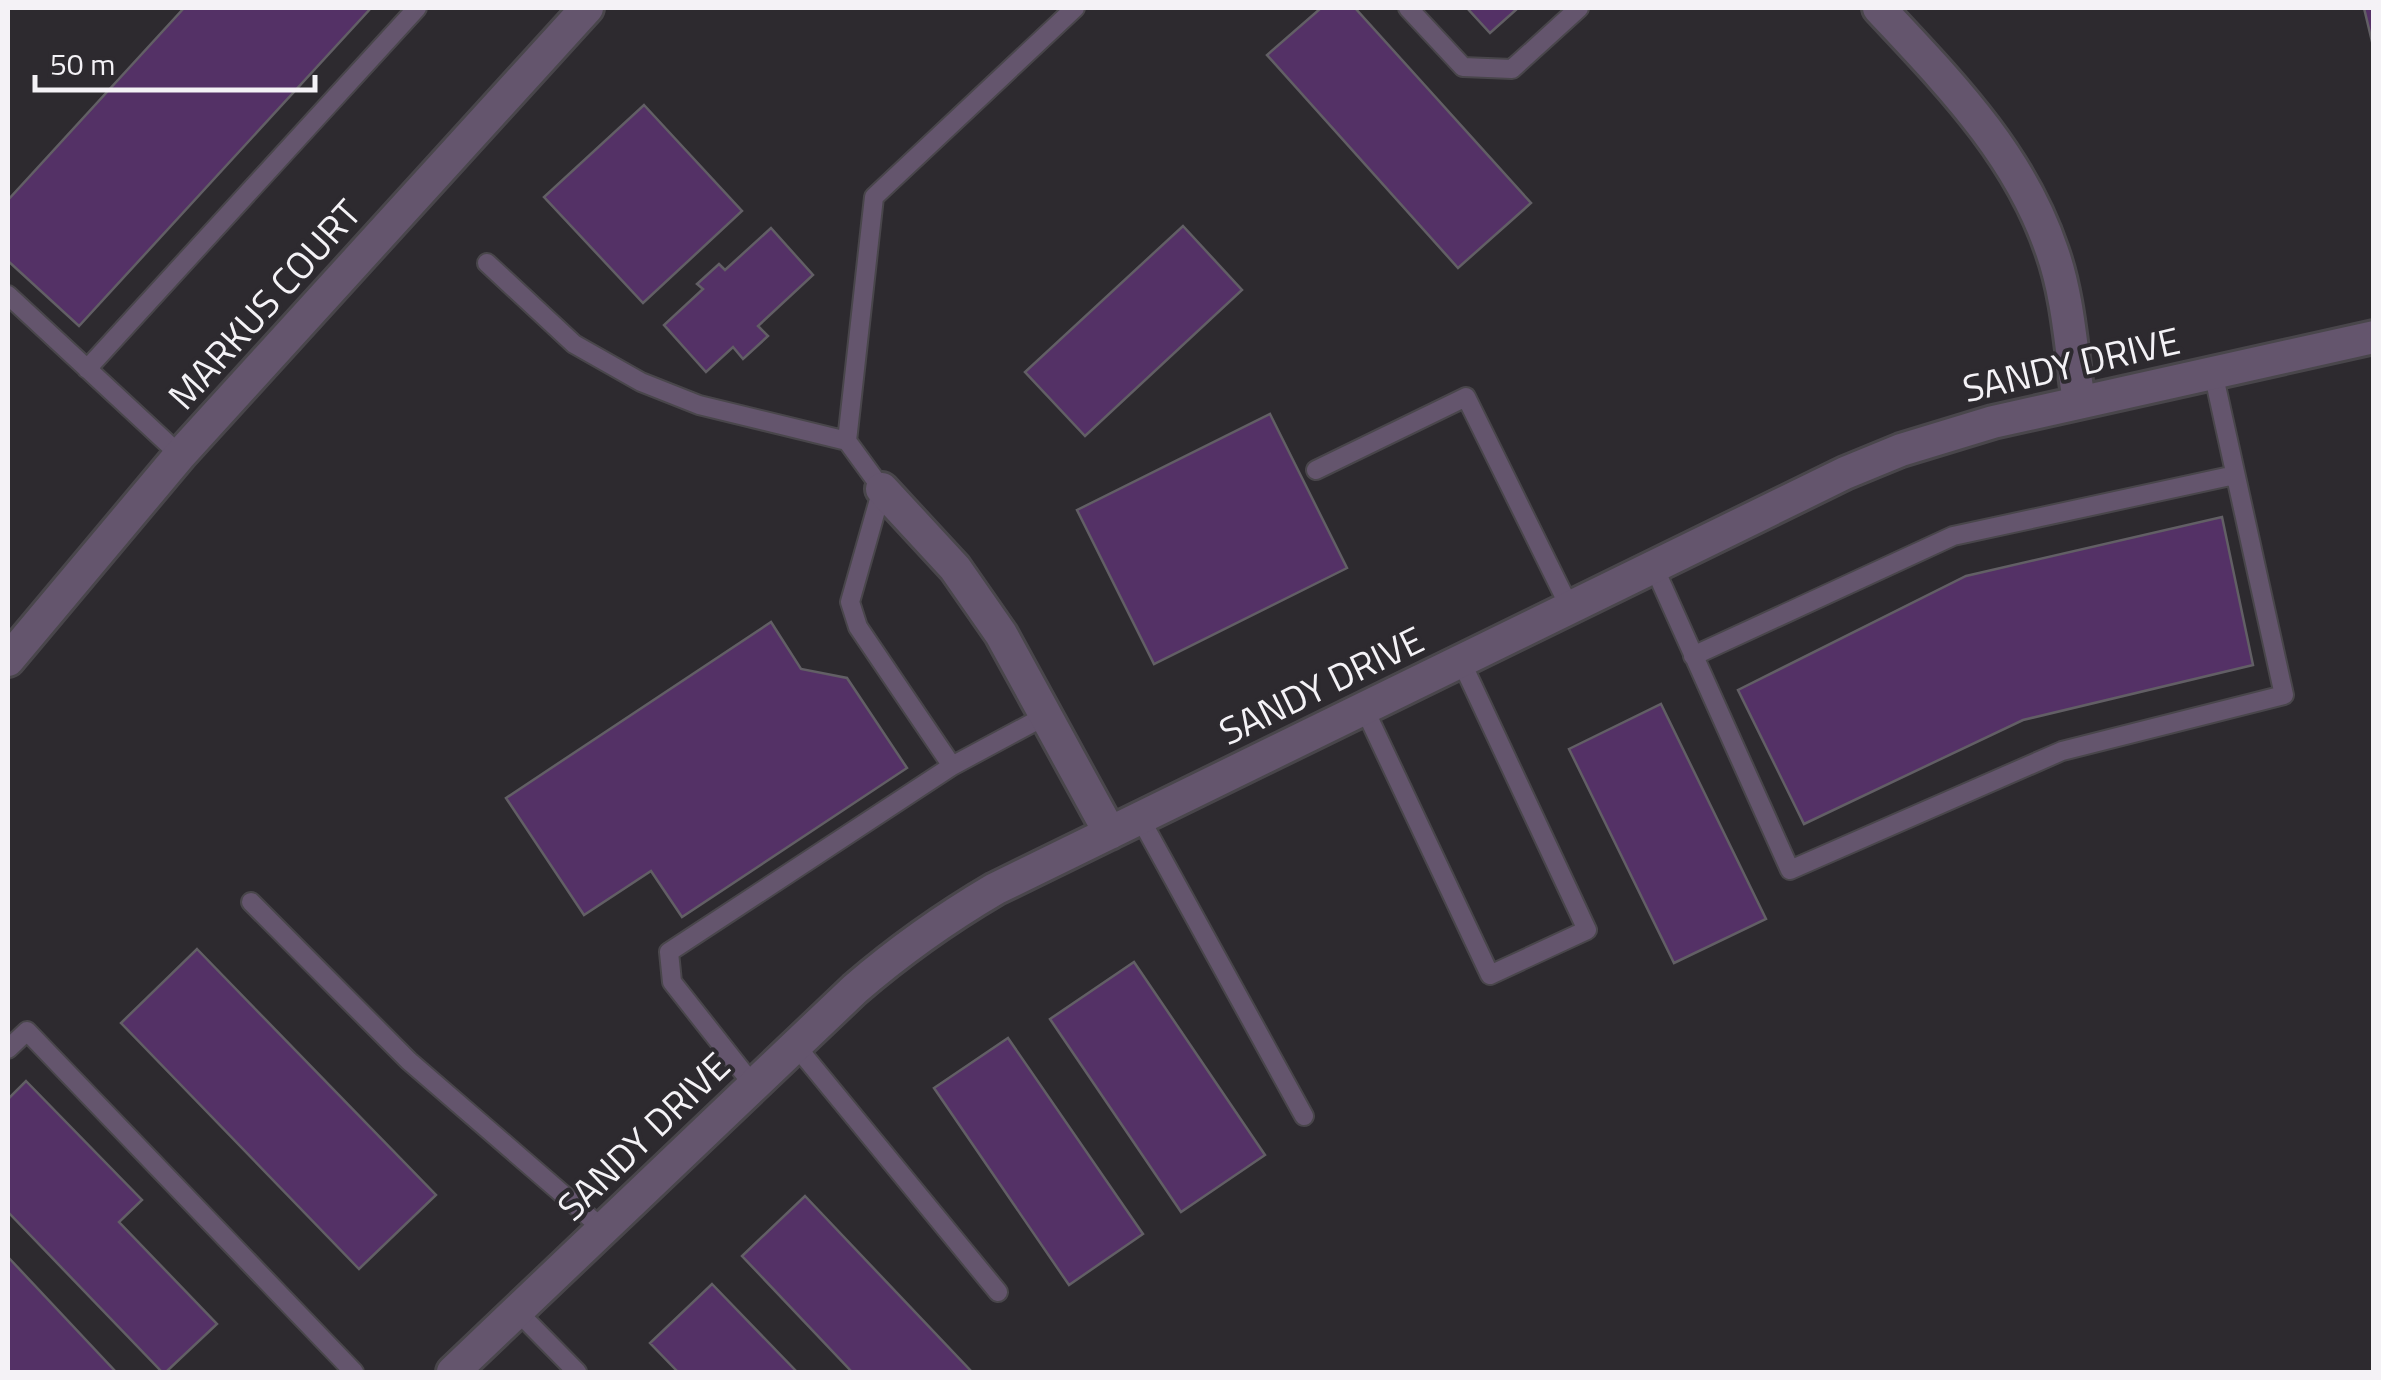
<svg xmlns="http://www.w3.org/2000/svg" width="2381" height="1380" font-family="'Titillium Web',sans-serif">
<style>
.building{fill:#543166;stroke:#625f65;stroke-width:2.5}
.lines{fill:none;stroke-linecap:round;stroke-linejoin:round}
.service-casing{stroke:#49464b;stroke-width:22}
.minor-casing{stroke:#49464b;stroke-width:38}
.service{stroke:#64556d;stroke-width:18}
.minor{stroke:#64556d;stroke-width:32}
.labels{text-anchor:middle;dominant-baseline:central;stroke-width:8;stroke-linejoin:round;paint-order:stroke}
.street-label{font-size:38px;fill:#f4f2f6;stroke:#2d2a2f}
</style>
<rect width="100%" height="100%" fill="#2d2a2f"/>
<!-- building -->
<path class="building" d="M184,8h187l-292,318 -71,-65v-61z
M1321,8h34l176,195 -73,65 -191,-213z
M1467,8h51l-28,25z
M2364,8h10v42z
M644,105l98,106 -99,92 -99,-106z
M1183,226l59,64 -157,146 -60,-64z
M771,228l42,47 -55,51 10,10 -25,23 -10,-12 -27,25 -42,-47 39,-36 -6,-5 22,-20 6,6z
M1270,414l77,154 -193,96 -77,-154z
M2222,517l31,148 -230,55 -219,104 -66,-134 228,-114z
M771,622l30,47 46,9 60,90 -225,149 -31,-46 -67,44 -78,-117z
M1661,704l105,215 -92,44 -105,-214z
M197,949l239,246 -77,74 -238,-246z
M1134,962l131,193 -84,57 -131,-193z
M1008,1038l135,196 -74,51 -135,-197z
M26,1081l116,119 -23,22 98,102 -51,48h-4l-154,-160v-113z
M805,1196l166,175 -1,1h-118l-110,-116z
M8,1257l108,115h-108z
M712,1284l85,88h-119l-28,-29z"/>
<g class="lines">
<defs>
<path id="service" d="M1408,8l55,59 49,2 67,-61
M487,263l87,81 67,38 58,23 148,36
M8,295l172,160
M87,369l330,-361
M1316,470l150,-73 104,211
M1654,567l136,303 272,-119 222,-56 -71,-323
M1693,656l260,-120 282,-61
M1364,708l126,267 97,-45 -126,-269
M952,766l-94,-139 -8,-25 32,-113 -35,-48 27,-244 201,-189
M1140,818l164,298
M251,902l158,159 194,168
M796,1046l202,246
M8,1049l19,-18 327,341
M754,1086l-82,-104 -3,-30 283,-186 95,-51
M517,1311l60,61"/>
<path id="minor" d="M1879,8c69,74 140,145 173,243 17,48 19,101 27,151
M882,489l73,79 46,66 109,199
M8,660l172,-205 407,-447
M453,1372l402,-383c44,-38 89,-70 140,-100l850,-416 56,-23 92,-28 381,-85"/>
</defs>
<!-- service casing -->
<use href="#service" class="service-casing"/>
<!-- minor casing -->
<use href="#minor" class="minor-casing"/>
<!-- service -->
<use href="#service" class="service"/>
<!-- minor -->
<use href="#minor" class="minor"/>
</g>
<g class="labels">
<!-- street labels -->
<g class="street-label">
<text transform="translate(264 304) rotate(-48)">MARKUS COURT</text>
<text transform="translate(2071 364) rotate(-13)">SANDY DRIVE</text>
<text transform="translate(1321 685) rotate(-26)">SANDY DRIVE</text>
<text transform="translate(643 1136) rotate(-44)">SANDY DRIVE</text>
</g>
</g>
<!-- border -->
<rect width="2381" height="1380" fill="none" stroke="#f4f2f6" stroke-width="20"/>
<!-- scale -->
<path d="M35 75v15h280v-15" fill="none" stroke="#f4f2f6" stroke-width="5"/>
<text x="50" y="75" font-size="30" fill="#f4f2f6" stroke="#2d2a2f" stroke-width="8" paint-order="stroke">50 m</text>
</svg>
